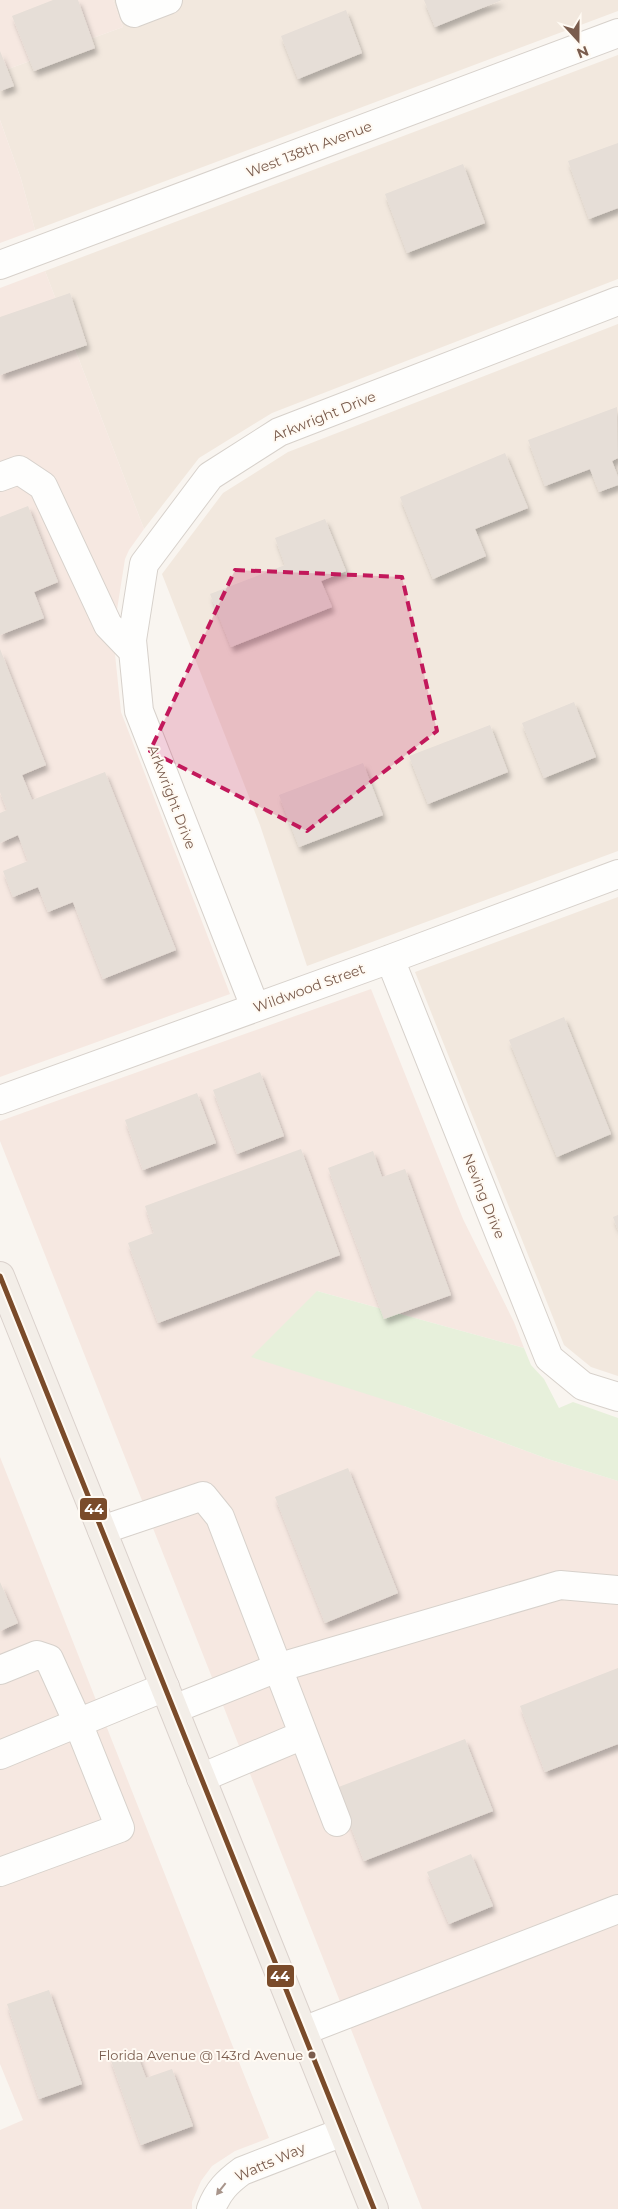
<svg xmlns="http://www.w3.org/2000/svg" width="618" height="2209" font-family="Montserrat,sans-serif">
<style>
.residential{fill:#f2e8de}
.commercial{fill:#f6e8e1}
.green{fill:#e7f0db}
.building{fill:#e6ded7;filter:url(#shadow)}
.lines{fill:none;stroke-linecap:round;stroke-linejoin:round}
.minor-casing{stroke:#d7d1cb;stroke-width:30}
.major-casing{stroke:#dad1cc;stroke-width:30}
.minor{stroke:#fefefd;stroke-width:28}
.major{stroke:#f3eee8;stroke-width:28}
.bus-1-casing{stroke:#fffaf3;stroke-width:9}
.bus-1{stroke:#7a4b2a;stroke-width:5}
.oneway{fill:#a8958b}
.marked{fill:#c2185b;fill-opacity:0.2;stroke:#c2185b;stroke-width:4;stroke-dasharray:10 6;stroke-linejoin:round}
.bus-dot{fill:#7a5c4d;stroke:#fffaf3;stroke-width:2}
.labels{text-anchor:middle;dominant-baseline:central;stroke-width:4;stroke-linejoin:round;paint-order:stroke}
.bus-label{font-size:13px;fill:#7a5c4d;stroke:#fffaf3;text-anchor:end}
.street-label{font-size:14px;fill:#7a5c4d;stroke:#fffaf3}
.line-badge{stroke:#fffaf3;stroke-width:2}
.badge-label{font-size:14px;text-anchor:middle;font-weight:bold;fill:#fff}
</style>
<defs>
<filter id="shadow"><feDropShadow dx="3" dy="5.5" stdDeviation="2.5" flood-color="#0004"/></filter>
</defs>
<rect width="100%" height="100%" fill="#f9f5f0"/>
<!-- residential -->
<path class="residential" d="M113,0h505v11l-583,219 -14,-51 -21,-59v-48l123,-45z
M618,55v224l-346,134 -73,45 -55,71 -99,-258z
M618,324v527l-311,115 -47,-141 -98,-251 61,-81 65,-41z
M618,897v479l-27,-9 -27,-22 -149,-373z"/>
<!-- commercial -->
<path class="commercial" d="M0,0h113l10,27 -123,45z
M0,120l21,59 14,51 -35,13z
M45,271l99,258 -15,21 -4,9 -12,76 8,77 109,282 -230,83v-789z
M371,989l92,230 51,103 10,26 -207,-57 87,115 144,53 70,22v728h-196l-422,-1068v-20z
M0,1457l269,681 -34,13 -23,15 -11,15 -9,21v7h-192v-79l23,-10 -23,-56z"/>
<!-- green -->
<path class="green" d="M317,1291l207,57 7,17 13,14 15,29 14,-6 45,16v63l-70,-22 -144,-53 -153,-49z"/>
<!-- building -->
<path class="building" d="M53,0h25l17,48 -61,23 -22,-55z
M424,0h78l-67,27z
M346,10l16,43 -64,26 -17,-43z
M0,51l14,35 -14,5z
M618,143v65l-29,11 -21,-58z
M463,164l22,59 -78,30 -22,-59z
M70,293l17,52 -87,30v-58z
M617,407l1,51 -6,3 6,16v8l-19,7 -9,-23 -45,17 -17,-46z
M505,453l23,55 -53,21 11,27 -53,23 -33,-82z
M28,506l30,76 -24,10 10,26 -44,17v-118z
M325,519l21,52 -25,10 11,26 -101,40 -21,-53 75,-29 -10,-27z
M0,649l46,116 -24,10 10,25 73,-28 71,178 -73,29 -30,-77 -25,10 -10,-25 -25,10 -10,-26 25,-10 -10,-26 -18,8v-30l7,-3 -7,-18z
M574,702l22,55 -52,21 -22,-55z
M490,725l18,47 -80,32 -19,-48z
M363,763l20,52 -84,32 -20,-52z
M564,1017l47,117 -54,23 -48,-117z
M260,1072l24,64 -47,18 -24,-64z
M197,1093l19,50 -73,27 -18,-50z
M301,1149l39,106 -182,68 -30,-80 26,-10 -9,-27z
M373,1151l9,26 23,-8 46,126 -67,24 -56,-151z
M618,1215v15l-5,-13z
M348,1468l50,125 -73,30 -50,-126z
M0,1582l18,41 -18,8z
M618,1668v76l-73,28 -25,-66z
M465,1739l28,72 -129,50 -28,-73z
M471,1854l22,52 -44,18 -22,-52z
M49,1990l33,94 -43,15 -32,-95z
M135,2049l11,29 26,-9 21,57 -52,19 -31,-87z"/>
<g class="lines">
<defs>
<path id="minor" d="M130,0l4,13 34,-13
M0,265l618,-232
M0,477l19,-7 24,16 65,139 24,25
M390,959l159,399 34,28 35,11
M255,1007l-116,-296 -7,-71 12,-76 66,-88 69,-44 339,-131
M0,1100l390,-141 228,-85
M102,1530l101,-34 17,21 117,305
M0,1670l37,-15 12,4 29,64 42,105 -120,44
M174,1709l103,-41 283,-83 58,5
M0,1755l165,-68
M201,1778l102,-43
M303,2031l315,-122
M211,2209c7,-18 16,-27 31,-38l101,-39"/>
<path id="major" d="M0,1276l374,933"/>
</defs>
<!-- minor casing -->
<use href="#minor" class="minor-casing"/>
<!-- major casing -->
<use href="#major" class="major-casing"/>
<!-- minor -->
<use href="#minor" class="minor"/>
<!-- major -->
<use href="#major" class="major"/>
<defs>
<path id="bus-1" d="M0,1276l374,933"/>
</defs>
<!-- bus-1 casing -->
<use href="#bus-1" class="bus-1-casing"/>
<!-- bus-1 -->
<use href="#bus-1" class="bus-1"/>
</g>
<!-- one-way arrows -->
<defs><path id="oneway-solid" d="M-6-.8H1V-3.2L6.5 0L1 3.2V.8H-6Z" transform="scale(1.25)"/></defs>
<use class="oneway" href="#oneway-solid" transform="translate(221 2189) rotate(128)"/>
<!-- marked area -->
<path class="marked" d="M235,570l167,7 35,154 -130,100 -157,-80z"/>
<!-- markers -->
<circle class="bus-dot" cx="312" cy="2055" r="4.5"/>
<g class="labels">
<!-- bus labels -->
<g class="bus-label">
<text x="303" y="2055">Florida Avenue @ 143rd Avenue</text>
</g>
<!-- street labels -->
<g class="street-label">
<text transform="translate(309 149) rotate(-21)">West 138th Avenue</text>
<text transform="translate(324 416) rotate(-22)">Arkwright Drive</text>
<text transform="translate(172 797) rotate(69)">Arkwright Drive</text>
<text transform="translate(309 988) rotate(-20)">Wildwood Street</text>
<text transform="translate(484 1196) rotate(68)">Neving Drive</text>
<text transform="translate(270 2162) rotate(-24)">Watts Way</text>
</g>
</g>
<g class="line-badge">
<rect x="79" y="1497" width="29" height="24" rx="5" fill="#7a4b2a"/>
<rect x="266" y="1964" width="29" height="24" rx="5" fill="#7a4b2a"/>
</g>
<g class="badge-label">
<text x="94" y="1514">44</text>
<text x="280" y="1981">44</text>
</g>
<!-- north arrow -->
<g transform="translate(578 40) rotate(159)" stroke="#fffaf3" stroke-width="4" paint-order="stroke">
<path d="M0-4L9 19L0 12L-9 19Z" fill="#7a5c4d"/>
<text y="-8" font-size="14" font-weight="bold" text-anchor="middle" fill="#7a5c4d">N</text>
</g>
</svg>
